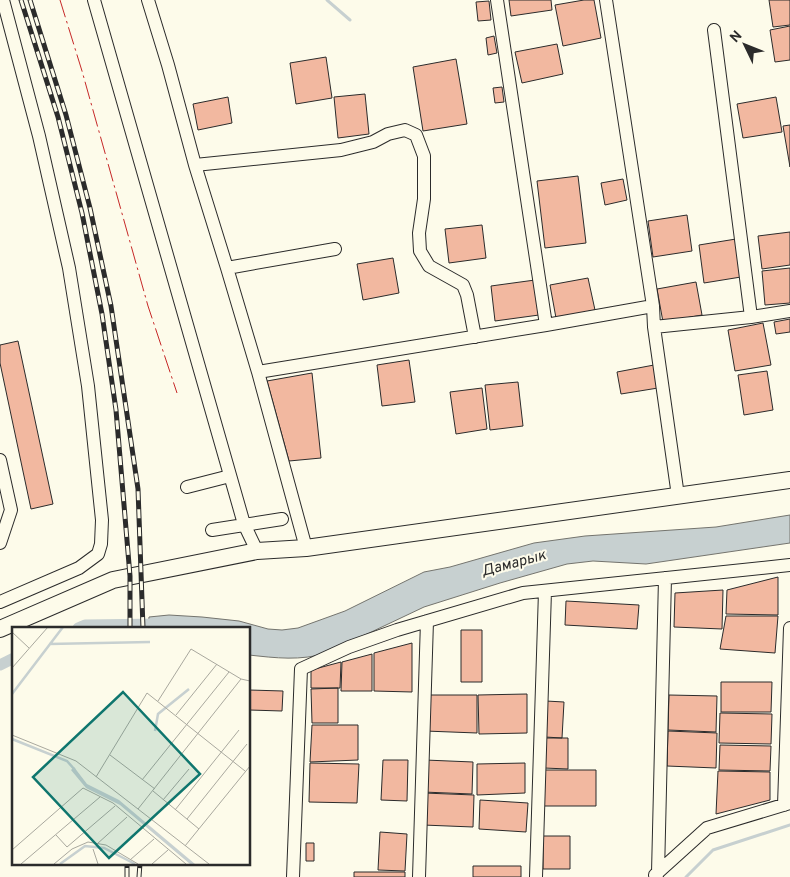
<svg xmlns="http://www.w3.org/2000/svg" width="790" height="877" font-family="Overpass,sans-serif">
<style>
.water{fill:#c7d0d0;stroke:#74746e}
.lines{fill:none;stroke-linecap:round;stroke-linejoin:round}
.stream{stroke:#c7d0d0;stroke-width:3}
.canal{stroke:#c7d0d0;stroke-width:11}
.building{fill:#f2b8a0;stroke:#2b2b2b}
.minor-casing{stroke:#2b2b2b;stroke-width:14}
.major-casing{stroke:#2b2b2b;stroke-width:18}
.minor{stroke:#fdfbea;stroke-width:12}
.major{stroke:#fdfbea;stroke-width:16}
.rail-casing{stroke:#2b2b2b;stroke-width:5}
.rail{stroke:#fdfbea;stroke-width:3;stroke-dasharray:9;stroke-linecap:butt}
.power{stroke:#c62828;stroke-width:1;stroke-dasharray:18 4 2.5 4;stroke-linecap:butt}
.labels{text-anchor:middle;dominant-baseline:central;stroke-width:4;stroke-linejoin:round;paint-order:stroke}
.water-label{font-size:15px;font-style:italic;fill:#2b2b2b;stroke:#fdfbea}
.inset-river{fill:none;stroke:#c7d0d0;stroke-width:2.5}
.inset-road{fill:none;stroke:#a9a89e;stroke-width:1}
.view{fill:#0f766e;fill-opacity:0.15;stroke:#0f766e;stroke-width:2.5}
.inset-edge{fill:none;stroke:#2b2b2b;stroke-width:2.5}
</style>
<rect width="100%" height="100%" fill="#fdfbea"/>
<!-- water -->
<path class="water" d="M790,515v28l-144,21 -53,-3 -26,3 -67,19 -76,24 -97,46c-27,8 -51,5 -78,2v-27h-101l1,-11 20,-2 33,2 37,4 29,8 14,1 16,-2 47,-17 79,-39 26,-5 84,-24 51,-7 131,-9z"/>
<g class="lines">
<!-- stream -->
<path class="stream" d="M327,0l23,20
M686,877l27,-27 77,-25"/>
<!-- canal -->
<path class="canal" d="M78,628l7,-3 78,-1
M0,665l14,-7"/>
</g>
<!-- building -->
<path class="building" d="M509,0h42l1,10 -41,6z
M584,0h10l7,38 -38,8 -8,-41z
M769,0h21v25l-17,2z
M489,1l2,19 -13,1 -2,-19z
M790,26v34l-15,2 -5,-32z
M494,36l3,17 -9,2 -2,-17z
M557,44l6,30 -41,9 -7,-31z
M326,57l6,41 -36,6 -6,-41z
M456,59l11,65 -44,7 -10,-64z
M502,87l2,15 -9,1 -2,-15z
M365,94l4,40 -31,4 -4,-41z
M228,97l4,26 -34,7 -5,-26z
M776,97l6,35 -39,6 -6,-34z
M790,125v42l-7,-41z
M578,176l8,67 -41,5 -8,-67z
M623,179l4,21 -22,5 -4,-22z
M687,215l5,36 -39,6 -5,-36z
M482,225l4,33 -37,5 -4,-34z
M790,232v33l-28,4 -4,-33z
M736,239l5,38 -37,6 -5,-38z
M393,258l6,35 -36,7 -6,-36z
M790,268v35l-25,2 -3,-34z
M588,278l7,32 -39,8 -6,-33z
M535,280l4,35 -44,6 -4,-35z
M696,282l6,33 -39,7 -6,-33z
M790,319v13l-14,2 -2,-12z
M763,323l8,42 -36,6 -7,-41z
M18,341l35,163 -22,5 -31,-146v-18z
M409,360l6,42 -33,4 -5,-41z
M654,365l4,23 -37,6 -4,-22z
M767,371l6,39 -29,5 -6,-40z
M312,373l9,85 -32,3 -22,-80z
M518,382l5,44 -33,4 -5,-45z
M482,388l5,41 -31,5 -6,-42z
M778,577v38l-52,-1 1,-24z
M723,590l-1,39 -48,-2 1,-34z
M566,601l73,4 -2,24 -72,-4z
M726,616h52l-3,37 -55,-4z
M461,630h21v52h-21z
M412,643v49l-38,-1v-38z
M372,654v37h-31l1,-29z
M341,662l-1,26h-29v-18z
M721,682h51l-1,30h-50z
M338,688v35h-26l-1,-34z
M249,690l34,1 -1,20 -33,-1z
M527,694v39l-48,1 -1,-39z
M427,695h50v38l-52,-2z
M669,695l48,1 -1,36 -48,-2z
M546,701l18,1 -2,36 -17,-1z
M720,713l52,1 -1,30 -52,-1z
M312,725h46v35l-48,2z
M668,731l49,2 -1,35 -49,-2z
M545,738h23v31l-24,-1z
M720,745l51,1 -1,25 -51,-1z
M383,760h25l-1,41 -26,-1z
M425,760l48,2 -1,32 -49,-2z
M310,763l49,1 -2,39 -48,-1z
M525,763v30l-48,2v-31z
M544,770h52v36h-52z
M718,771l52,1v28l-54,14z
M424,793l50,2 -1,32 -50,-2z
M480,800l48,3 -2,29 -47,-3z
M380,832l27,2 -2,37 -27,-1z
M543,836h27v33h-27z
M306,843h8v18h-8z
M473,866h48v11h-48z
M354,872h51v5h-51z"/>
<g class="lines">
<defs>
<path id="minor" d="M94,0l150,524 13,27
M148,0l20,65 27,100 32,103 31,104 48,176
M497,0l49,325
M606,0l47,306 1,21 24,169
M714,30l37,287
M195,165l146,-15 32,-8 15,-8 17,-4 11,5 8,21v43l-5,34 1,18 9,15 34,19 4,10 8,42
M227,268l108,-19
M654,327l97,-10 39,-6
M258,372l288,-47 107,-19
M0,460l11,50 -11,33
M187,487l43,-11
M212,530l70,-11
M0,602l79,-34 19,-14 3,-10 1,-24 -14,-134 -19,-118 -30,-132 -36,-136
M784,805l6,-177
M658,873l7,-295
M655,875l52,-47 83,-25
M293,877l8,-208 48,-22 48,-17 126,-37 267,-28
M419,877l8,-256
M536,877l9,-286"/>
<path id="major" d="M0,629l113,-49 144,-29 49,-3 484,-68"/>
</defs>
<!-- minor casing -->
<use href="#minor" class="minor-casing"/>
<!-- major casing -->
<use href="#major" class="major-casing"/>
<!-- minor -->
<use href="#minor" class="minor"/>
<!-- major -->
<use href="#major" class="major"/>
<defs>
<path id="rail" d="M21,0l37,117 24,96 20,101 14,96 14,166v52
M30,0l36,115 24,93 21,98 27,183 5,139
M127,877v-14
M139,877l1,-14"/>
</defs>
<!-- rail casing -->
<use href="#rail" class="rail-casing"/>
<!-- rail -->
<use href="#rail" class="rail"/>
<!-- power -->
<path class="power" d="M60,0l22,71 66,235 29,87"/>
</g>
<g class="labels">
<!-- water labels -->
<g class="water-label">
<text transform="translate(514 564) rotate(-15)">Дамарык</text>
</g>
</g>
<!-- overview -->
<g transform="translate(12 627)">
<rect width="238" height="238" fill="#fdfbea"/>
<path d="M62,140l13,17 32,16 76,64h-5l-70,-59 -34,-17 -15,-18z" fill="#c7d0d0"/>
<path class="inset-river" d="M37,17l101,-2M0,67l51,-67M143,104l3,-17 31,-25M0,112l55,22 8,9M48,237l25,-18 19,2 31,16"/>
<path class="inset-road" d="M0,5l17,16M0,41l36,-41M146,74l33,-52 50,30M164,88l41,-51M0,108l64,26 133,103M98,128l45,34M84,150l51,-84 98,78M130,153l87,-108M141,164l46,38M151,173l26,-31M126,182l103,-130 9,2M163,183l64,-80M175,192l60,-75M44,208l11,12M85,217l30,-27M173,219l65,-80M55,220l48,-41M81,222l5,15M0,223l71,-62 30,15 73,61M104,224l25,-22M118,233l24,-21M9,237l79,-67M42,237l18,-15 16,-7 18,3 32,19M140,237l16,-14"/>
<path class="view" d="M111,65l77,82 -91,84 -76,-81z"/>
<rect width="238" height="238" class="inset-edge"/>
</g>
<!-- north arrow -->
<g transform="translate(745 45) rotate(313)" stroke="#fdfbea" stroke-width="4" paint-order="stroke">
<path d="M0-4L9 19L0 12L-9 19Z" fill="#2b2b2b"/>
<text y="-8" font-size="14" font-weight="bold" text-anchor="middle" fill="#2b2b2b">N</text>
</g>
</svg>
